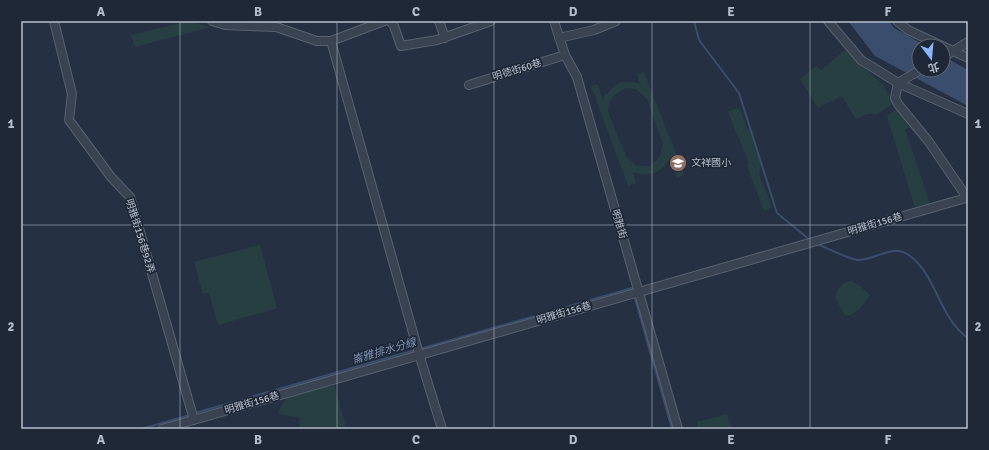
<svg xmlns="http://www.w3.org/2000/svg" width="989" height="450" font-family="Signika,'Noto Sans TC',sans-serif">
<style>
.green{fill:#273f43;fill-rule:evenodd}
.water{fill:#3a4d6c}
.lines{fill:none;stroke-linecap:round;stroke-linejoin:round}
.stream{stroke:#3a4d6c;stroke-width:2}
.minor-casing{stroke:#57616f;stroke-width:10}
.minor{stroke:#394352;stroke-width:8}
.grid{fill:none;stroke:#b6becc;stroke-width:1;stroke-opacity:0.55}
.labels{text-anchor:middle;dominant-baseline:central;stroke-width:3.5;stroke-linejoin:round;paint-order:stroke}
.street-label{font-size:10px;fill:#b6becc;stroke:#1e2837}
.poi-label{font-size:10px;fill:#b6becc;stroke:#1e2837;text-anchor:start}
.water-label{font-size:11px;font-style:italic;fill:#7c93b4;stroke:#1e2837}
.neatline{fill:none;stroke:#b6becc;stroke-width:1.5}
.grid-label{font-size:13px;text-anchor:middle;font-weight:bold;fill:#b6becc}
</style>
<rect width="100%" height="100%" fill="#253143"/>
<!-- green -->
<path class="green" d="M188,21l23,6 -76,20 -4,-12z
M228,21h54l-1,4 -16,-3 -29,1z
M845,50l38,35 11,18 -16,11h-10l-12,5 -14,-23 -24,12 -18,-29 16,-13 5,4z
M644,72l40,102 -7,4 -8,-18c-8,13 -21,18 -36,12l3,11 -8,3 -37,-100 7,-2 4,14c15,-14 16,-20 38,-14l-3,-10zM626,88l10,1 11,10 16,45 -3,13 -10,9h-13l-10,-8 -19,-46 1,-9 5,-8z
M739,107l9,23 6,1v13l7,19 -2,11 13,33 -8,4 -17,-45 2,-3 -21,-51z
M897,109l13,18 -5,2 25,75 -15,4 -28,-92z
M260,245l17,63 -59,17 -9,-33 -6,2 -9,-32z
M851,281l7,3 12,11c-7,10 -12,19 -25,21l-10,-19c3,-9 6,-14 16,-16z
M330,383l4,2 12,43h-47l1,-10 -21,-4c4,-25 30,-25 51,-31z
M727,414l5,15h-33l-2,-7z"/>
<!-- water -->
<path class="water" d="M848,21h41l5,7 32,18h-7v24h24v-14l25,14v36l-93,-50z"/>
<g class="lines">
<!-- stream -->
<path class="stream" d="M694,21l5,19 40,53 38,120 33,27
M817,244c10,4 32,15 40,16 19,1 35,-18 53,-4 27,20 29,62 58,82
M634,295l38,134
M420,349l212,-61 1,3
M195,413l220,-63
M141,429l49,-14"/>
<defs>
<path id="minor" d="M54,21l18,73 -3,26 42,57 19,20 64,223
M212,21l13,4 51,2 41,14h14l53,-20
M390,21l4,5 7,20 36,-6 54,-19
M439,21l6,17
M554,21l11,34 12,22 101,352
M828,21l33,39 37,23 70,31
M897,21l11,9 60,28
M559,38l35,-8 22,-9
M331,41l88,313 23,75
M943,57l25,-15
M920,70l-22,13 -3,15 3,6 31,38 39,57
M469,85l96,-30
M162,429l804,-231"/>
</defs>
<!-- minor casing -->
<use href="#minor" class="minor-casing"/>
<!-- minor -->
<use href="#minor" class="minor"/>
</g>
<!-- grid -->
<path class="grid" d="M180,21v408M337,21v408M494,21v408M652,21v408M810,21v408M21,225h947"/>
<!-- icons -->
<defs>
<symbol id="school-disc" viewBox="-11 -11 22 22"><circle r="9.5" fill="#8d6e63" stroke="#1e2837"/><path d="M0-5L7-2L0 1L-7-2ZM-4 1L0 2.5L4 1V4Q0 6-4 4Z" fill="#fff"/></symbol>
</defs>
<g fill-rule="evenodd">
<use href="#school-disc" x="668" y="153" width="20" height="20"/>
</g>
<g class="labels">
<!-- street labels -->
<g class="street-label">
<text transform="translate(517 70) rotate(-17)">明德街60巷</text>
<text transform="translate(619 224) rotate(74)">明雅街</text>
<text transform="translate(875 224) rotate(-16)">明雅街156巷</text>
<text transform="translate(140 236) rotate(73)">明雅街156巷92弄</text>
<text transform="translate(564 313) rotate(-16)">明雅街156巷</text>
<text transform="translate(252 403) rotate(-16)">明雅街156巷</text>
</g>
<!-- poi labels -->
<g class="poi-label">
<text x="691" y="163">文祥國小</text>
</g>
<!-- water labels -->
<g class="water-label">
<text transform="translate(384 351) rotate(-16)">崙雅排水分線</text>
</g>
</g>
<!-- border -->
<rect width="989" height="450" fill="none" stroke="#1e2837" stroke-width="44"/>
<!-- north arrow -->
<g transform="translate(931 58) rotate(164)"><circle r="19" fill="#1e2837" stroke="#5b6473"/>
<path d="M0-3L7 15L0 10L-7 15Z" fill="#8bb4fc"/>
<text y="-6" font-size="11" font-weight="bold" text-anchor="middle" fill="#b6becc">北</text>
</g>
<rect x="22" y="22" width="945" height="406" class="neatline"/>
<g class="grid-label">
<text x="101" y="16">A</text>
<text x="258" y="16">B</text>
<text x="416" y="16">C</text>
<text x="573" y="16">D</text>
<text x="731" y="16">E</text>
<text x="888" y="16">F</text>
<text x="11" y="128">1</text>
<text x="978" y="128">1</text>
<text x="11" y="331">2</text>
<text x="978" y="331">2</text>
<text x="101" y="444">A</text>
<text x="258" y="444">B</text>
<text x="416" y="444">C</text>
<text x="573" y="444">D</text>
<text x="731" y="444">E</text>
<text x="888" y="444">F</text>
</g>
</svg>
